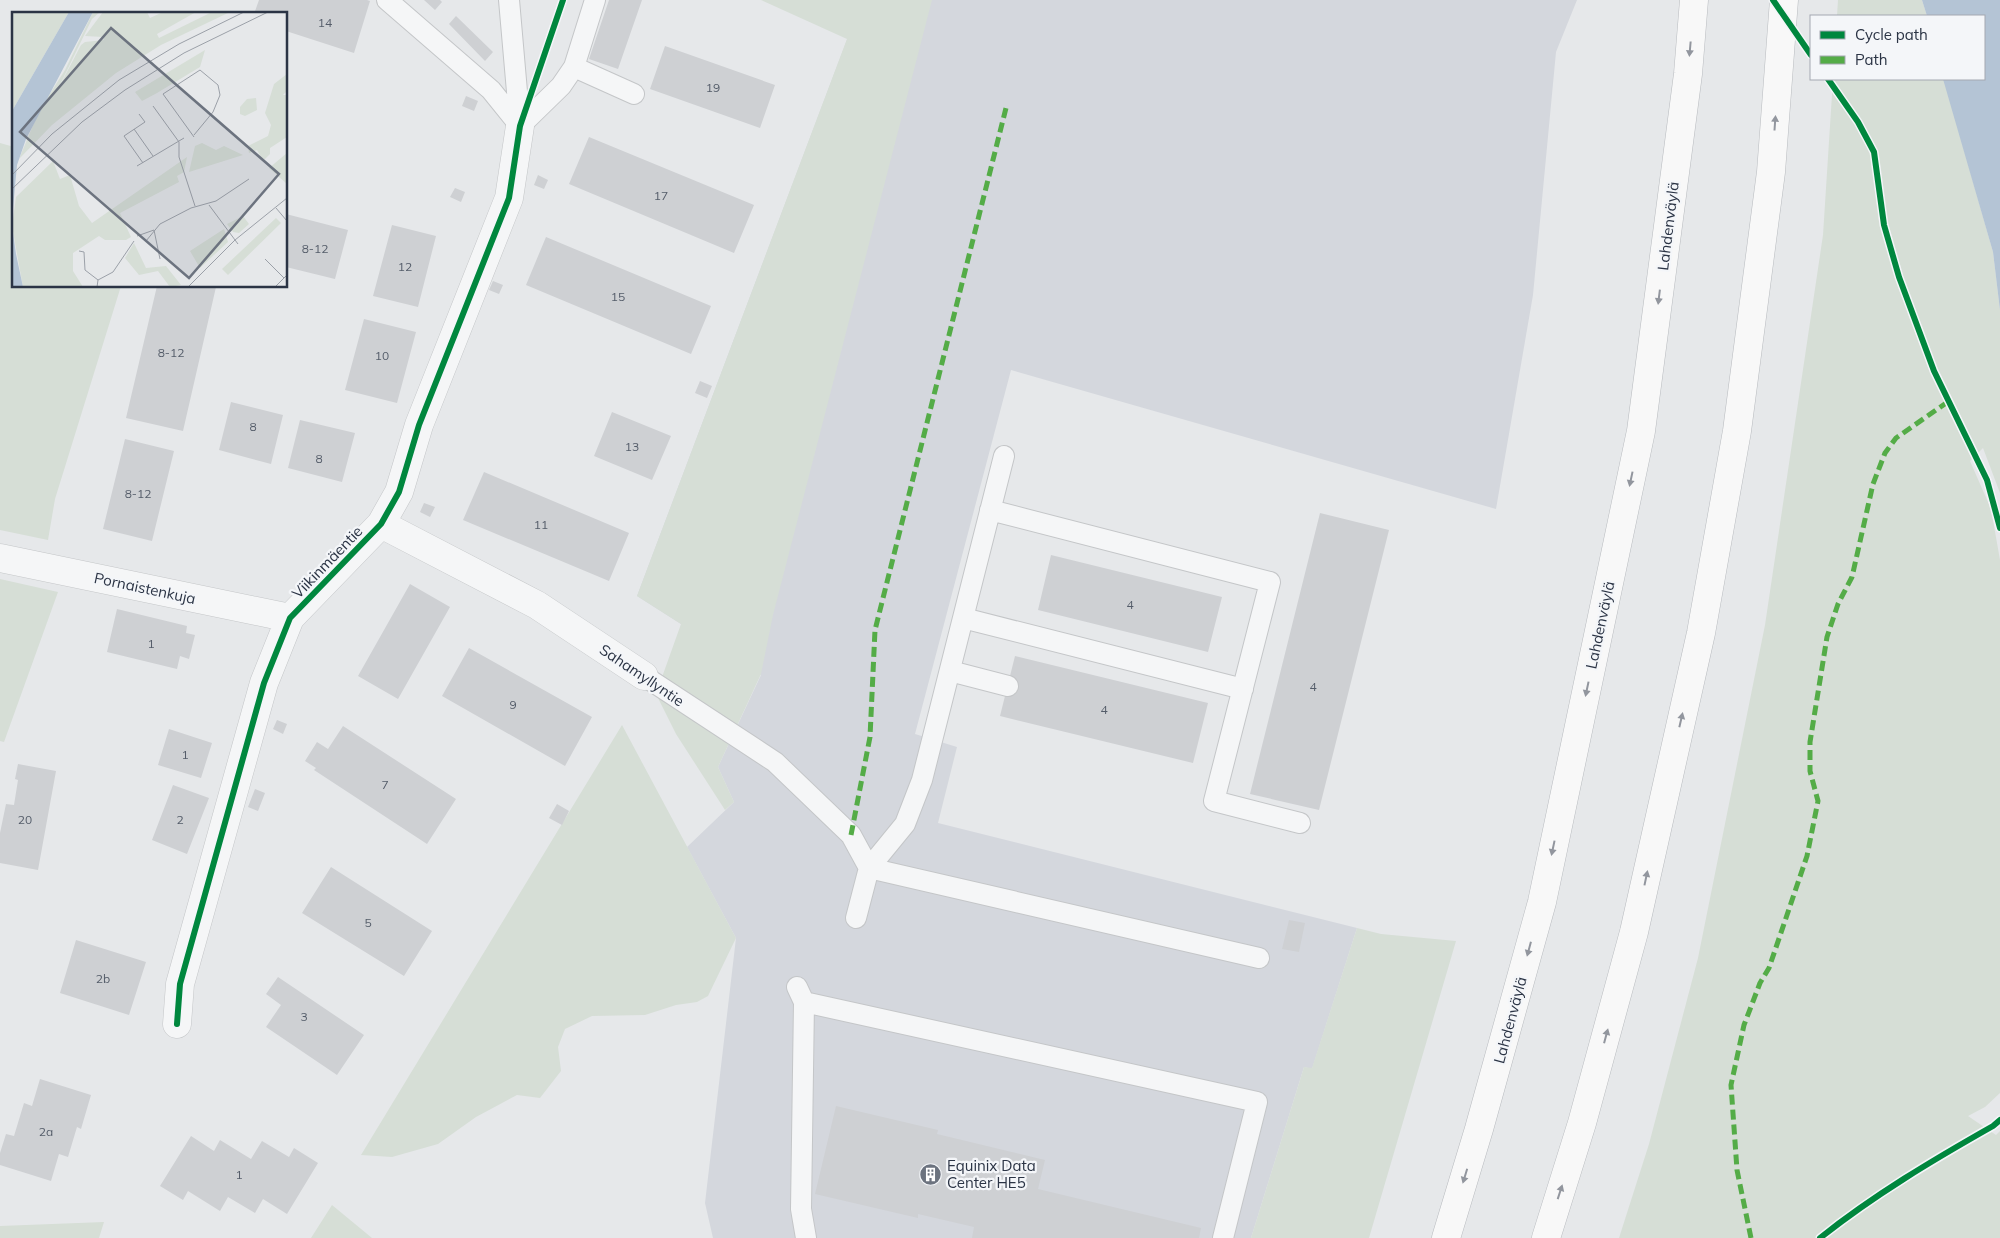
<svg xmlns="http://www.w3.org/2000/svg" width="2000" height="1238" font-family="Mulish,sans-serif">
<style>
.built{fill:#d4d7dd}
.green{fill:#d6ded6}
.water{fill:#b4c4d5}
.building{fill:#ced0d3}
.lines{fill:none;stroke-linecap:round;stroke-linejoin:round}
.service-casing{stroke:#c4c6c8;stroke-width:22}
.minor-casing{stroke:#c4c6c8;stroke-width:29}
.motorway-casing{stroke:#b8bbbf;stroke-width:29}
.service{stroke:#f5f6f7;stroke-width:20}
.minor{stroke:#f5f6f7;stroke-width:28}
.motorway{stroke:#f8f8f8;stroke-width:28}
.quiet{stroke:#54ac47;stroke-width:5;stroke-dasharray:10 5;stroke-linecap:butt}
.cycleway-casing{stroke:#f4f6f9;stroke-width:9}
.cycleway{stroke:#00873e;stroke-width:6}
.oneway{fill:#92969e}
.labels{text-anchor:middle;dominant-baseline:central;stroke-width:4.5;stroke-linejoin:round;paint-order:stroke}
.number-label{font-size:12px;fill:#545c69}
.street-label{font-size:15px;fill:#2b3445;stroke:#f4f6f9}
.poi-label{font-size:15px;fill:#2b3445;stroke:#f4f6f9;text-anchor:start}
.inset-road{fill:none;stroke:#9ba0a8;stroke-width:1}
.view{fill:#6c737f;fill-opacity:0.15;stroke:#6c737f;stroke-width:2.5}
.inset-edge{fill:none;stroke:#2b3445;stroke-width:2.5}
</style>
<rect width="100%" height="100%" fill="#e6e8ea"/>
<!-- built -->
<path class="built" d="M862,0h715l-21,52 -23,243 -37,214 -485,-139 -96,364 42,13 -19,76 419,105 -45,141 -8,-2 -53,171h-538l-8,-35 31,-265 -49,-91 47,-45 -16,-35 43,-92 -124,-79z"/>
<!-- green -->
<path class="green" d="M761,0h171l-159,615 -12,59 -43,93 16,35 -9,8 -49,-76 -20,-40 25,-70 -44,-28 210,-557z
M1838,0h84l5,16h-90z
M1833,79h111l49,173 7,58v183l-17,-45 -13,13 21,48 9,51v533l-15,14 -17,9 28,19 4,-4v107h-381l30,-94 49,-186 67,-333 58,-390z
M0,143l14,4v139h107l-66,213 -7,41 -48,-10z
M0,579l58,13 -54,150 -4,-1z
M622,725l114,213 -28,58 -11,6 -21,3 -31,10 -53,1 -27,13 -7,18 3,24 -21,27 -23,-3 -41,22 -38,27 -46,13 -31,-2z
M1357,928l24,6 75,7 -87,297h-118l53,-171 8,1z
M332,1205l40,33h-61z
M104,1222l-5,16h-99v-12z"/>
<!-- water -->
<path class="water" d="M1922,0h78v310l-7,-58 -50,-173h41v-63h-57z"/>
<!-- building -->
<path class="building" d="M259,0h108l3,1 -16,52 -68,-22v-17h-32z
M424,0h16l2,2 -7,8z
M609,0h33l-24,69 -29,-10z
M456,16l37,36 -8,9 -36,-37z
M665,46l110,39 -15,43 -110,-39z
M466,96l12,5 -4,10 -12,-5z
M589,137l165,68 -20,48 -165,-69z
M538,175l10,5 -4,9 -10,-4z
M455,188l10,4 -4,10 -11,-5z
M286,214l62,16 -13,49 -49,-12z
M392,225l44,11 -18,71 -45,-11z
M546,237l165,69 -20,48 -165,-69z
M493,281l10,4 -4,9 -10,-4z
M157,286l59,1 -33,144 -57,-13z
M364,319l52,13 -19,71 -52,-13z
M700,381l12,5 -5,12 -12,-5z
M231,402l52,13 -12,49 -52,-14z
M612,412l59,24 -19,44 -58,-24z
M300,420l55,13 -13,49 -54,-14z
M125,439l49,12 -22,90 -49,-12z
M484,472l145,61 -20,48 -146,-61z
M424,503l11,4 -5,10 -10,-5z
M1320,513l69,17 -70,280 -69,-16z
M1051,555l171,42 -14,55 -170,-42z
M410,584l40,23 -52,92 -40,-23z
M117,609l70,17 -1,7 9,2 -6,24 -9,-3 -3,13 -70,-17z
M469,648l123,69 -27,49 -123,-70z
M1015,656l193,47 -15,60 -193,-47z
M277,720l10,4 -4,10 -10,-5z
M343,726l113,73 -29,45 -113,-74 2,-2 -11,-7 12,-19 11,7z
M169,729l43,14 -11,35 -43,-13z
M18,764l38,7 -18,99 -38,-7v-30l6,-29 8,1 4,-25 -3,-1z
M173,785l36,13 -22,56 -35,-14z
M255,789l10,4 -7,18 -10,-4z
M557,804l12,7 -7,14 -13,-7z
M331,867l101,64 -28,45 -102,-63z
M1289,920l16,3 -6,29 -17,-3z
M76,940l70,22 -17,53 -69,-22z
M278,977l86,58 -27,40 -71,-48 15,-22 -15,-11z
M40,1079l51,16 -10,34 -4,-2 -9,30 -9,-3 -8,27 -51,-16v-12l6,-19 8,2 10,-33 8,3z
M836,1106l102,24 -1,4 108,26 -7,29 163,39 -2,10h-227l2,-11 -56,-13v4l-103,-24z
M191,1136l23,15 6,-11 31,19 11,-18 27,16 5,-9 24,15 -31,51 -24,-15 -8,14 -27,-16 -8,14 -32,-20 -5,9 -23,-14z"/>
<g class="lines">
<defs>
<path id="service" d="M387,0l104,90 29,36
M509,0l11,126
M574,67l60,27
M520,126l41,-40 13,-19 21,-67
M990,510l280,72 -56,219 86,22
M963,618l280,71
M950,671l58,15
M644,676l131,86 76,73 18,33 390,90
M856,918l13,-50 36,-44 17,-44 82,-324
M797,987l7,15 453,100 -34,136
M804,1002l-3,207 5,29"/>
<path id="minor" d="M381,524l156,81 107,71
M0,558l290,60
M177,1024l3,-40 84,-301 26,-65 91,-94 18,-32 20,-67 90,-227 11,-72"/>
<path id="motorway" d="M1446,1238l33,-109 63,-227 99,-471 47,-357 6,-74
M1546,1238l36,-115 52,-191 67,-299 36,-202 34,-259 13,-172"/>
</defs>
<!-- service casing -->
<use href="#service" class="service-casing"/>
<!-- minor casing -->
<use href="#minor" class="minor-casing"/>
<!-- motorway casing -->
<use href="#motorway" class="motorway-casing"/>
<!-- service -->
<use href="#service" class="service"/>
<!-- minor -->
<use href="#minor" class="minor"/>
<!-- motorway -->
<use href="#motorway" class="motorway"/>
<!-- quiet -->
<path class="quiet" d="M851,835l19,-98 5,-107 132,-526
M1751,1238l-14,-68 -6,-85 13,-60 16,-42 9,-15 38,-112 11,-55 -8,-30v-29l17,-105 11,-33 14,-27 21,-93 12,-31 11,-15 53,-37"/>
<defs>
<path id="cycleway" d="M1773,0l38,55
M1828,79l30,43 16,30 10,73 15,52 35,94 53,109 13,48
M177,1024l3,-40 84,-301 26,-65 91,-94 18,-32 20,-67 90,-227 11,-72 43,-126
M1820,1238c54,-43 113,-78 173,-112l7,-6"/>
</defs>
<!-- cycleway casing -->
<use href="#cycleway" class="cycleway-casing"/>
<!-- cycleway -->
<use href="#cycleway" class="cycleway"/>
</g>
<!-- one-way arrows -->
<defs><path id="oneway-solid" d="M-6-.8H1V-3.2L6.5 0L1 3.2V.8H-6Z" transform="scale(1.25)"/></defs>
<g class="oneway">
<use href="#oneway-solid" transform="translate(1690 49) rotate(95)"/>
<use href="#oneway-solid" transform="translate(1775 123) rotate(-86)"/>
<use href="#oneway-solid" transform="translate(1659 297) rotate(97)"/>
<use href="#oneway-solid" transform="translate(1631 479) rotate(102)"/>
<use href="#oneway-solid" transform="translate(1587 689) rotate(102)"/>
<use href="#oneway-solid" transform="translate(1681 720) rotate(-77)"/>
<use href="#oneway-solid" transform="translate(1553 848) rotate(102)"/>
<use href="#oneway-solid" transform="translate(1646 878) rotate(-78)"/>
<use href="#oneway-solid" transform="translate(1529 949) rotate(105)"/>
<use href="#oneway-solid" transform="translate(1606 1036) rotate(-75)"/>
<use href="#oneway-solid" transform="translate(1465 1176) rotate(107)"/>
<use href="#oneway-solid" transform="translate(1560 1192) rotate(-72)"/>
</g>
<!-- icons -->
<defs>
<symbol id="building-disc" viewBox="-11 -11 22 22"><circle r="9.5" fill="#6c737f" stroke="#f4f6f9"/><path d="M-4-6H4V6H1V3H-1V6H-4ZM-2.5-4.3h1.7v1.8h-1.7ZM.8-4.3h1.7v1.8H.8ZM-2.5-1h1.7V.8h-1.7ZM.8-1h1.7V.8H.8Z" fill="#fff"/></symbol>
</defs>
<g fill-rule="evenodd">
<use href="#building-disc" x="918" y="1162" width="25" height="25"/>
</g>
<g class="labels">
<!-- number labels -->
<g class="number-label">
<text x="325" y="22">14</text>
<text x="713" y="87">19</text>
<text x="661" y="195">17</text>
<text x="315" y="248">8-12</text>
<text x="405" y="266">12</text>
<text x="618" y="296">15</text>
<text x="171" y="352">8-12</text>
<text x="382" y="355">10</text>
<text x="253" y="426">8</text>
<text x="632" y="446">13</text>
<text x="319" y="458">8</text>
<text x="138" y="493">8-12</text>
<text x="541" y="524">11</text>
<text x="1130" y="604">4</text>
<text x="151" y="643">1</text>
<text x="1313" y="686">4</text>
<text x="513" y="704">9</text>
<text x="1104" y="709">4</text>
<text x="185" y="754">1</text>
<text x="385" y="784">7</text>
<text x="25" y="819">20</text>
<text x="180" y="819">2</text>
<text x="368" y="922">5</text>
<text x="103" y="978">2b</text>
<text x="304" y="1016">3</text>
<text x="46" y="1131">2a</text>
<text x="239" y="1174">1</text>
</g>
<!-- street labels -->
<g class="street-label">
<text transform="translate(1668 226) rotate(-83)">Lahdenväylä</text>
<text transform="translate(327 562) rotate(-46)">Viikinmäentie</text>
<text transform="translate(145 588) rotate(12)">Pornaistenkuja</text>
<text transform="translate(1600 625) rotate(-78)">Lahdenväylä</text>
<text transform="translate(642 675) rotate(34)">Sahamyllyntie</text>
<text transform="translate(1510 1020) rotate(-75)">Lahdenväylä</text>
</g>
<!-- poi labels -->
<g class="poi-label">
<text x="947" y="1165">Equinix Data<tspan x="947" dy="17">Center HE5</tspan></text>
</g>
</g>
<!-- overview -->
<g transform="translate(12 12)">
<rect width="275" height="275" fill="#e6e8ea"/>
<path d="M0,0h57l-57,99zM81,0h7l-8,7 -37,76 26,-50 4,-3 19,-2 -1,-3 -18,-1 18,-24h44l3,6 13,-6h33l-39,22 2,4 53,-26h18l-69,33 -45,28 -64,52 -33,34 20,-48 26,-41zM193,38l-5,17 -43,26 -15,8 -7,-9zM275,62v17l-4,4h4v42l-17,11v6l-7,7 -6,-11 -8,3 -1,-7 20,-10 3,-11 -6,-12 9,-29zM244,86l1,12 -12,6 -5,-2v-7l7,-8zM190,131l14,7 8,-4 19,9 -54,17 6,-26zM275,141v31l-18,-16zM175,145l-3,15 -7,4 2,6 -59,31 11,24 -5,3h-21l-6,-4 -26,17v18l10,16h-60l-11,-61 4,-29 37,-36 7,18 10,-4 9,31 13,17zM231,204l6,8 -10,9 -6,-1 -6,-8zM264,206l5,5 -53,52 -6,-6zM212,217l4,13 -28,26 -10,-17zM122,231l12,25 20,-2 15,19 -11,2 -12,-16 -19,4 -14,-17z" fill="#d6ded6"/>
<path d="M57,0h24l-67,127 -9,26 -5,54v-108zM0,214l4,28 7,33h-11z" fill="#b4c4d5"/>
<path class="inset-road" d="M141,94l26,36v15l16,49M127,102l6,8 -21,14 19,27M122,117l19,27M182,125l-31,-43 37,-24 18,15 2,10 -7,17 -19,23M125,154l47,-28M0,163l40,-41 67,-54 60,-36 65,-32M0,177l70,-67 43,-32 59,-37 84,-41M197,193l29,39M264,196l11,13M142,218l6,29M125,224l17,-6M134,229l14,-17 31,-16 25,-7 33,-22M67,239l5,1 1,18 13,10M253,247l19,19M85,275l1,-7 15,-8 21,-31M176,275l47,-47 52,-42M263,275l12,-12"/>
<path class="view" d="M99,16l168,146 -90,104 -169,-146z"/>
<rect width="275" height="275" class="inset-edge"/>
</g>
<!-- legend -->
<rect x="1810" y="15" width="175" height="65" fill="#f4f6f9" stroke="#a4a8b1"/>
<rect x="1820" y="31" width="25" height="8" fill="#00873e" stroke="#a4a8b1"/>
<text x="1855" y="40" font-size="15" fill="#2b3445">Cycle path</text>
<rect x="1820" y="56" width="25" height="8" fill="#54ac47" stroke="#a4a8b1"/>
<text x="1855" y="65" font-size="15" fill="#2b3445">Path</text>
</svg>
